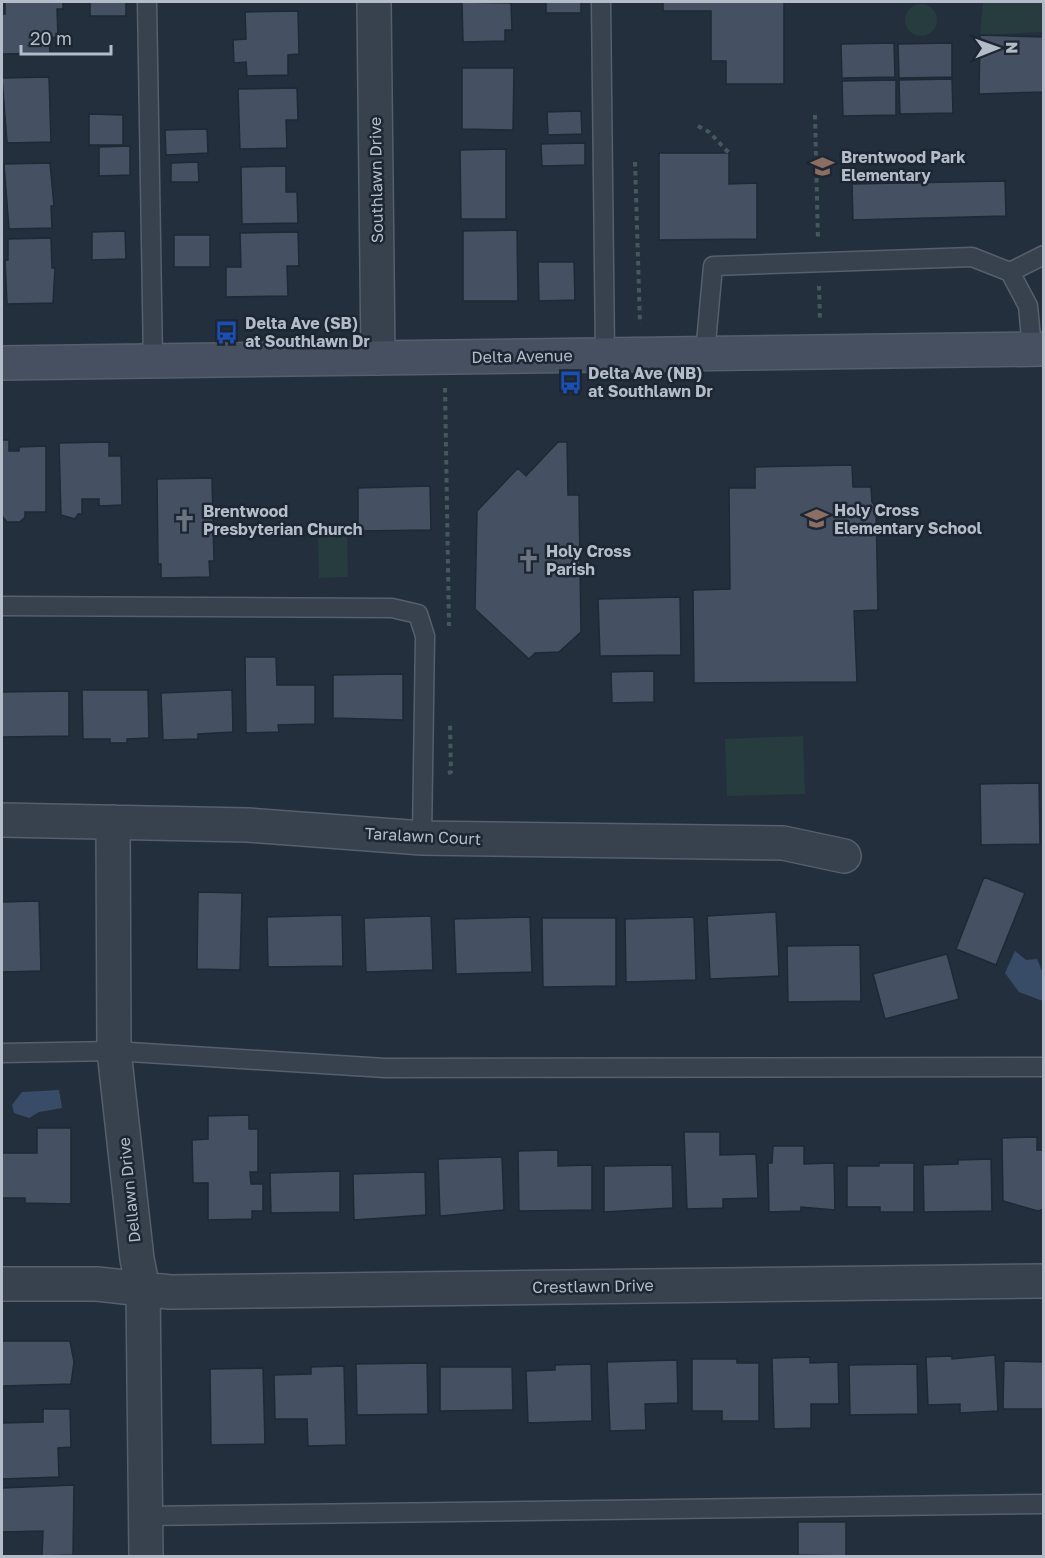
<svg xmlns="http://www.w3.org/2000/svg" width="1045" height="1558" font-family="'Golos Text',sans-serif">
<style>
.green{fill:#263c3f}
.water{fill:#394c67}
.building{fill:#455162;stroke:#1f2835;stroke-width:1.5}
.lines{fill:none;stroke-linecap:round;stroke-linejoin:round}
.lane-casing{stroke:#565f6c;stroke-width:21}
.street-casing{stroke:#565f6c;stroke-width:36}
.secondary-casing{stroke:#565f6c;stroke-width:36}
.path{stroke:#44595c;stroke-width:4;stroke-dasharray:4.5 4.5;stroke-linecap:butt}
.lane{stroke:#38414e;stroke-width:18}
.street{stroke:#38414e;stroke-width:33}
.secondary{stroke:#465061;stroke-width:33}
.labels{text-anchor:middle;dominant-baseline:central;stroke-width:5;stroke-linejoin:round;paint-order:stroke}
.poi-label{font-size:16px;font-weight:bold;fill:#b4bcc9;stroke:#1d2633;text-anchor:start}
.street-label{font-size:16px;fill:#b4bcc9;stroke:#1d2633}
</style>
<rect width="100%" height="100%" fill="#242f3e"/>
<!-- green -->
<path class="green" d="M983,2h60v30l-63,3z
M905 20a16 16 0 1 1 32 0a16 16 0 1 1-32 0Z
M347,533l1,44 -29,1 -1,-44z
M803,736l2,58 -78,2 -2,-57z"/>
<!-- water -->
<path class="water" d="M1015,951l11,9 11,-1 6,14v28l-24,-9 -14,-19z
M59,1090l3,18 -23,4 -10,6 -15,-5 -2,-8 10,-13z"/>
<!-- building -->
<path class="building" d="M5,2h58v7h-6l1,28 -9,1 1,15 -48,1v-40h3z
M90,2h36v14h-36z
M462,2l49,1 1,27h-7v11l-42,1z
M546,2h35v11h-35z
M663,2h121v82h-58v-23h-15v-50h-48z
M298,11l1,43 -11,1v20l-41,1 -1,-14 -12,1 -1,-23 13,-1 -1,-27z
M980,35l64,2v55l-65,2z
M894,43l1,34 -53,1 -1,-34z
M952,43v34l-53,1 -1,-34z
M462,68h52l-1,62 -51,-1z
M49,77l2,65 -44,1 -5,-65z
M952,79l1,34 -53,1 -1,-34z
M896,80v35l-53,1 -1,-35z
M297,88l1,32h-12l1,28 -47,1 -2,-60z
M581,111l1,23 -34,1 -1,-23z
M89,114l34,1v30h-34z
M207,129l1,24 -42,2 -1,-25z
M585,143v22l-43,1 -1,-22z
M130,146v29l-31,1v-29z
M506,149v70h-45l-1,-69z
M659,153h70v31l28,-1v56l-98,1z
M198,162l1,20h-28v-19z
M50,163l4,43h-3l1,22 -43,1 -5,-65z
M286,166v26h11l1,31 -56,1 -1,-57z
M1005,181l1,35 -153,4 -1,-36z
M517,230l1,71h-55v-70z
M125,231l1,28 -34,1v-28z
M298,232l1,34h-12l1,30 -62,1v-30h15l-1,-34z
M174,235h36v32h-36z
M51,238l1,30h3l-2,35 -46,1 -2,-44h3v-21z
M538,262h36l1,38 -36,1z
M2,440h7v11h10v-4l27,-1v66h-21v5l-5,5h-13l-5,-6z
M109,442v14h12l1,49 -23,1v-7h-17v15h-4l-3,5 -14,-4 -2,-72z
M558,442h9l1,53h11l2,137 -22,20 -24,1 -6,6 -54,-50 2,-98 41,-43 8,8z
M852,465l1,22h18l1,15 4,5 2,103 -24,1 3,71 -163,1 -1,-93 37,-1 -1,-101h26v-21z
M212,478l2,83h-5l1,16 -49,1v-14h-3l-1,-85z
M430,486l1,44 -73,1v-43z
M680,597l1,58 -81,1 -2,-57z
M245,657h31l1,28h38v39l-37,1 1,7 -33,1z
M654,671v31l-42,1 -1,-31z
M403,674v46l-70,-2v-43z
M82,690h66l1,48 -22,1v4h-17v-4h-27z
M232,690l1,42 -35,2v5l-35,1 -2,-47z
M69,691v45l-67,1v-45z
M1039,783l1,61 -59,1 -1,-61z
M984,877l41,16 -29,72 -40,-16z
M198,892l44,1 -2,77 -43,-1z
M39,901l2,70 -39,1v-70z
M776,912l3,64 -69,3 -3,-63z
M342,915l1,51 -75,1 -1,-50z
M431,916l2,54 -67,2 -2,-54z
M530,917l2,55 -76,2 -2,-55z
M694,917l2,63 -70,2 -1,-63z
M542,918h74v68l-73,1z
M860,945l1,56 -73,1 -1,-56z
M947,954l12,45 -74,20 -12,-45z
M249,1115v14h9v43h-8l1,12h12v27h-11v8l-44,1v-37h-15l-1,-43 16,-1v-23z
M37,1128h34v76l-46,-1v-5h-23v-45h35z
M684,1132h36v23l36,-1 2,44 -35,1v9l-36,1z
M1037,1137v13h7v59l-6,2 -35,-10 -1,-63z
M773,1146h31v18l30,-1 1,47 -34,-3v4l-32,1 -1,-49h4z
M558,1150v16l34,-1v45l-73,1 -1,-60z
M502,1157l2,53 -64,6 -2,-57z
M991,1159l1,52 -68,1 -1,-47 35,-1v-4z
M879,1163h35v49h-34v-5h-33v-41h32z
M672,1165l1,43 -69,4v-46z
M340,1171v41l-69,1 -1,-40z
M425,1172l1,43 -72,5 -1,-46z
M2,1341h68l4,21 -3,22 -69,2z
M995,1355l3,56 -38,2v-9l-32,1 -2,-48 26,-1v3z
M810,1357v6l28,-1 1,42h-28v24l-37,1 -2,-71z
M692,1359h45v4h22v58h-37v-10h-30z
M677,1360l1,43 -33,1 1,26 -36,1 -3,-69z
M1004,1361l40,1v47h-41z
M427,1363l1,51 -71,1 -1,-51z
M591,1364l1,57 -64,2 -2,-52 29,-1v-5z
M917,1364l1,50 -68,1 -1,-50z
M344,1366l2,79 -38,1 -1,-27h-32l-1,-44 37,-1v-7z
M440,1367h72l1,43 -73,1z
M263,1368l2,76 -54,1 -1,-76z
M43,1409h27l1,38 -13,1 1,29 -57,2v-56l41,-1z
M74,1485l-1,70 -31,1 1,-25 -41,1v-44z
M798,1522h48v34l-48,-1z"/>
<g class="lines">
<defs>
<path id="lane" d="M147,2l6,359
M601,2l4,353
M1010,272l34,-17
M705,354l8,-88 259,-9 38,15 18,34 4,43
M2,606l390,2 26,6 7,22 -3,202
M2,1053l112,-2 271,17 659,-1
M145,1516l899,-12"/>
<path id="street" d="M374,2l4,356
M2,820l245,5 175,13 361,5 61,13
M113,822l1,229 23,208 6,30 3,267
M2,1284h95l73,8 874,-11"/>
<path id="secondary" d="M2,363l1042,-14"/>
</defs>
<!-- lane casing -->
<use href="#lane" class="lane-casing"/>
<!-- street casing -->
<use href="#street" class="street-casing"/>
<!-- secondary casing -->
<use href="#secondary" class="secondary-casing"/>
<!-- path -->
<path class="path" d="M815,115l3,125
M698,126l11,6 20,21
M635,162l5,162
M819,286l1,35
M445,388l4,238
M448,773l3,-1 -1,-48"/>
<!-- lane -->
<use href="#lane" class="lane"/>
<!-- street -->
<use href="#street" class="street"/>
<!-- secondary -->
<use href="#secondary" class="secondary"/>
</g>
<!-- icons -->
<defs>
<symbol id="school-bare" viewBox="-9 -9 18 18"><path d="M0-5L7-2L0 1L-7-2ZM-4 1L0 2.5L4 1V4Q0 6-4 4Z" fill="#8d6e63" stroke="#1d2633" stroke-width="2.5" paint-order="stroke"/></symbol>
<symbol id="bus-bare" viewBox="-9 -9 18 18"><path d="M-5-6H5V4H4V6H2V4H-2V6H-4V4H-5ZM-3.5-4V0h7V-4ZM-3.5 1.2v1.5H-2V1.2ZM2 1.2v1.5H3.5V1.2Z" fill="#1a4fb4" stroke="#1d2633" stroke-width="2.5" paint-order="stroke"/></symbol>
<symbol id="church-bare" viewBox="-9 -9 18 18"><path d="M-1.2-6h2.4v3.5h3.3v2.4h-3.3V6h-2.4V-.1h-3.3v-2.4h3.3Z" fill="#6b7280" stroke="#1d2633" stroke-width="2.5" paint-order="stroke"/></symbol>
</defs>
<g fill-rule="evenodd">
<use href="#school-bare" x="806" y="150" width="33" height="33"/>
<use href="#bus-bare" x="210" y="316" width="33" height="33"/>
<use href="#bus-bare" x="554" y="366" width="33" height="33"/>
<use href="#school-bare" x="800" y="502" width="33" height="33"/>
<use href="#church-bare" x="168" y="504" width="33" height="33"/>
<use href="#church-bare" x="512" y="544" width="33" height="33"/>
</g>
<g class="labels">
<!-- poi labels -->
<g class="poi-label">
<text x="841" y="157">Brentwood Park<tspan x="841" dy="18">Elementary</tspan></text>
<text x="245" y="323">Delta Ave (SB)<tspan x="245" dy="18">at Southlawn Dr</tspan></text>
<text x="588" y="373">Delta Ave (NB)<tspan x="588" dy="18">at Southlawn Dr</tspan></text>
<text x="834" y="510">Holy Cross<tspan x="834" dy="18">Elementary School</tspan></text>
<text x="203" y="511">Brentwood<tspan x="203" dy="18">Presbyterian Church</tspan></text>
<text x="546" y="551">Holy Cross<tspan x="546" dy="18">Parish</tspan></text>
</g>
<!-- street labels -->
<g class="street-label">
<text transform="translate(376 180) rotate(-91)">Southlawn Drive</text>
<text transform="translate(522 356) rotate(-1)">Delta Avenue</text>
<text transform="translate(423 836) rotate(3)">Taralawn Court</text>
<text transform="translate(129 1190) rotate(-96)">Dellawn Drive</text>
<text transform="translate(593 1286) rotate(-1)">Crestlawn Drive</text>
</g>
</g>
<!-- border -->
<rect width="1045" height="1558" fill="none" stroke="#b4bcc9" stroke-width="6"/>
<!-- north arrow -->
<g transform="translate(997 48) rotate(89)" stroke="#1d2633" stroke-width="4.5" paint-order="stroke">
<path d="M0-4.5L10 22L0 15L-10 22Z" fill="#b4bcc9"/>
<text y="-9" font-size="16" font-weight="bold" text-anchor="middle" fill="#b4bcc9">N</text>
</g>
<!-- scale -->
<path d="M21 45v9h90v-9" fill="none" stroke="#b4bcc9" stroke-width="3"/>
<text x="30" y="45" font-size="18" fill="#b4bcc9" stroke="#1d2633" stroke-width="4.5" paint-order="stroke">20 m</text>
</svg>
